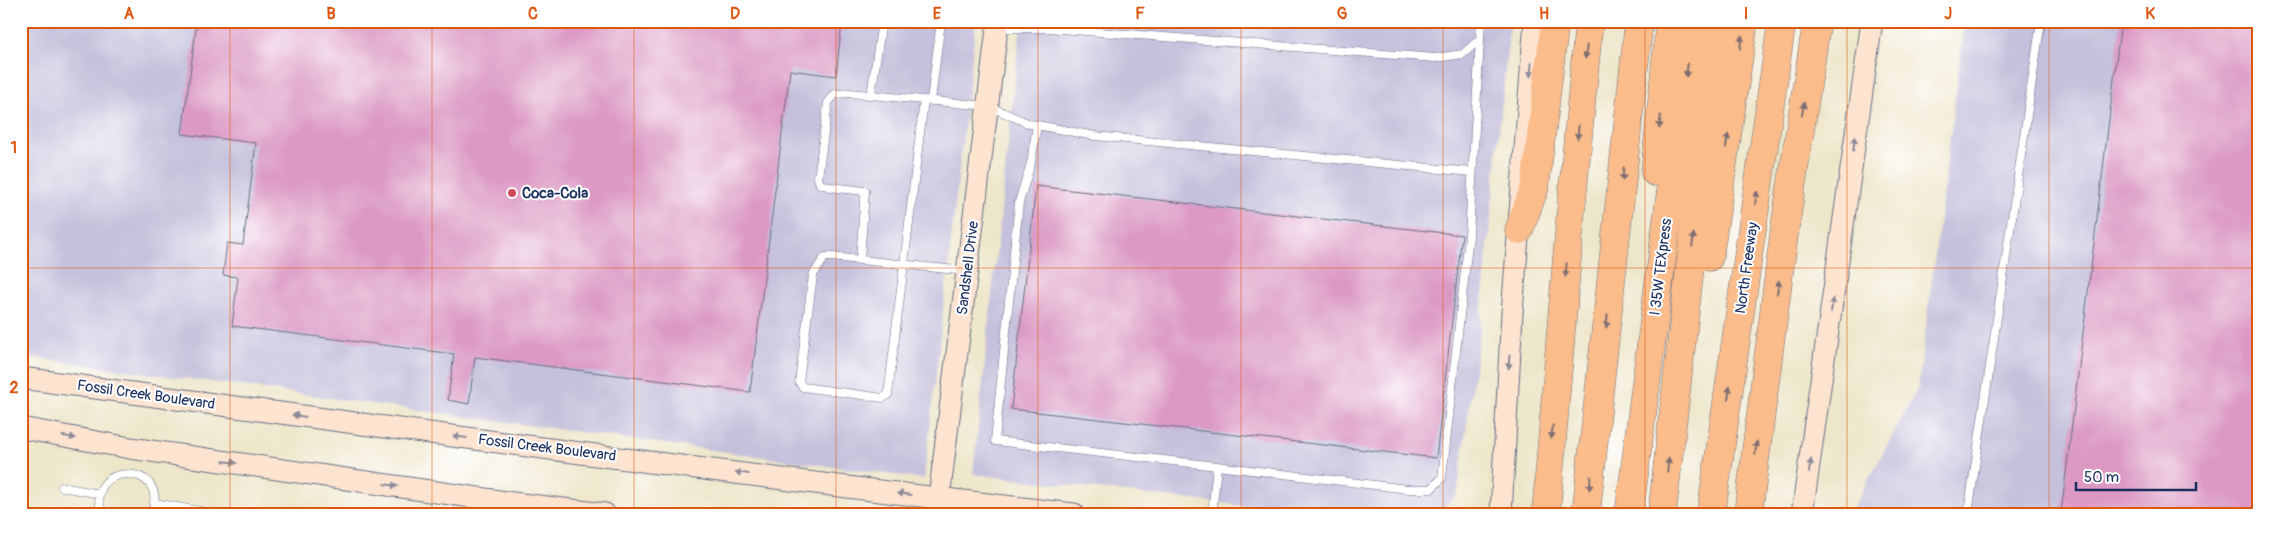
<svg xmlns="http://www.w3.org/2000/svg" width="2279" height="535" font-family="Pangolin,sans-serif">
<style>
.industrial{fill:#c5c0db}
.building{fill:#db99c3}
.lines{fill:none;stroke-linecap:round;stroke-linejoin:round}
.lane-casing{stroke:#656f84;stroke-width:9}
.secondary-casing{stroke:#656f84;stroke-width:23}
.highway-casing{stroke:#656f84;stroke-width:29}
.lane{stroke:#fff;stroke-width:8}
.secondary{stroke:#fde4d1;stroke-width:21}
.highway{stroke:#fabc8b;stroke-width:28}
.oneway{fill:#7f6e72}
.oneway2{fill:#8c8a98}
.grid{fill:none;stroke:#de5710;stroke-width:1;stroke-opacity:0.55}
.poi-dot{fill:#d1495b;stroke:#fff;stroke-width:2}
.labels{text-anchor:middle;dominant-baseline:central;stroke-width:4;stroke-linejoin:round;paint-order:stroke}
.poi-label{font-size:15px;font-weight:bold;fill:#1b2f5e;stroke:#fff;text-anchor:start}
.street-label{font-size:15px;fill:#1b2f5e;stroke:#fff}
.neatline{fill:none;stroke:#de5710;stroke-width:2}
.grid-label{font-size:16px;text-anchor:middle;font-weight:bold;fill:#de5710}
</style>
<rect width="100%" height="100%" fill="#fff"/>
<filter id="ink" filterUnits="userSpaceOnUse"><feTurbulence type="fractalNoise" baseFrequency=".02" numOctaves="2"/><feDisplacementMap in="SourceGraphic" scale="10" xChannelSelector="R" yChannelSelector="G"/><feConvolveMatrix kernelMatrix="1 2 1 2 8 2 1 2 1" color-interpolation-filters="sRGB"/></filter>
<filter id="wash" filterUnits="userSpaceOnUse"><feTurbulence type="fractalNoise" baseFrequency=".0096" numOctaves="4" result="noise"/><feDisplacementMap in="SourceGraphic" scale="20" xChannelSelector="R" yChannelSelector="G"/><feGaussianBlur stdDeviation="1.12" result="paint"/><feColorMatrix in="noise" values="0 0 0 0 0 0 0 0 0 0 0 0 0 0 0 0 0 1.4 0 .05"/><feComposite in="paint" operator="in"/></filter>
<g filter="url(#wash)">
<rect width="100%" height="100%" fill="#eee6ca"/>
<!-- industrial -->
<path class="industrial" d="M21,21h955l-52,458 -903,-123z
M1021,21h489l-31,317 -22,157 -20,19h-125l-339,-40z
M1965,21h293v493h-408l68,-126z"/>
<g id="blocks">
<!-- building -->
<path class="building" d="M197,21h645l-6,55 -46,-6 -40,322 -275,-35 -6,47 -21,-4 6,-46 -222,-28 6,-49 -15,-2 4,-32 16,2 13,-102 -74,-9z
M2121,21h137v493h-197z
M1036,186l426,49 -26,223 -425,-49z"/>
</g>
</g>
<g filter="url(#ink)">
<use href="#blocks" fill-opacity="0" stroke="#656f84" stroke-width="1"/>
<g class="lines">
<defs>
<path id="lane" d="M999,28h48l6,-7
M1047,28l388,30 28,-4 17,-15 1,-18
M871,95l11,-74
M924,100l-36,295 -5,3 -80,-11 -4,-5 14,-107 12,-18h7c45,5 89,9 134,14
M931,100l10,-79
M1037,125l58,11 377,36
M860,260l5,-69 -35,-4 -10,-3 -2,-6 10,-75 7,-9 14,-1 139,13 42,18 7,1 -6,38 -12,39 -24,239 222,25
M62,487l38,7
M155,503l61,11
M103,514c-23,-52 70,-54 48,0
M1212,514l5,-48 191,23h23l11,-11 27,-243 11,-196
M1968,514l73,-493"/>
<path id="secondary" d="M21,378c351,47 701,96 1053,136
M21,428l109,20 383,55 92,11
M937,514l61,-493
M1501,514l11,-201 23,-292
M1802,514l70,-493"/>
<path id="highway" d="M1655,172l15,-151
M1519,230l16,-43 20,-166
M1709,257l35,-236
M1546,514l24,-293 19,-200
M1586,514l53,-493
M1629,514l64,-493
M1662,514l56,-493
M1711,514l71,-493
M1748,514l37,-287 32,-206"/>
</defs>
<!-- lane casing -->
<use href="#lane" class="lane-casing"/>
<!-- secondary casing -->
<use href="#secondary" class="secondary-casing"/>
<!-- highway casing -->
<use href="#highway" class="highway-casing"/>
<!-- lane -->
<use href="#lane" class="lane"/>
<!-- secondary -->
<use href="#secondary" class="secondary"/>
<!-- highway -->
<use href="#highway" class="highway"/>
</g>
<!-- one-way arrows -->
<defs><path id="oneway-solid" d="M-6-.8H1V-3.2L6.5 0L1 3.2V.8H-6Z" transform="scale(1.25)"/></defs>
<g class="oneway">
<use href="#oneway-solid" transform="translate(1741 42) rotate(-82)"/>
<use href="#oneway-solid" transform="translate(1586 52) rotate(96)"/>
<use href="#oneway-solid" transform="translate(1687 70) rotate(97)"/>
<use href="#oneway-solid" transform="translate(1803 109) rotate(-81)"/>
<use href="#oneway-solid" transform="translate(1660 122) rotate(96)"/>
<use href="#oneway-solid" transform="translate(1578 132) rotate(95)"/>
<use href="#oneway-solid" transform="translate(1727 141) rotate(-81)"/>
<use href="#oneway-solid" transform="translate(1623 174) rotate(96)"/>
<use href="#oneway-solid" transform="translate(1756 198) rotate(-82)"/>
<use href="#oneway-solid" transform="translate(1693 240) rotate(-84)"/>
<use href="#oneway-solid" transform="translate(1566 270) rotate(95)"/>
<use href="#oneway-solid" transform="translate(1778 287) rotate(-82)"/>
<use href="#oneway-solid" transform="translate(1607 321) rotate(96)"/>
<use href="#oneway-solid" transform="translate(1729 393) rotate(-82)"/>
<use href="#oneway-solid" transform="translate(1552 432) rotate(95)"/>
<use href="#oneway-solid" transform="translate(1756 448) rotate(-83)"/>
<use href="#oneway-solid" transform="translate(1668 465) rotate(-83)"/>
<use href="#oneway-solid" transform="translate(1590 483) rotate(96)"/>
</g>
<g class="oneway2">
<use href="#oneway-solid" transform="translate(1531 70) rotate(95)"/>
<use href="#oneway-solid" transform="translate(1854 144) rotate(-82)"/>
<use href="#oneway-solid" transform="translate(1832 305) rotate(-82)"/>
<use href="#oneway-solid" transform="translate(1509 362) rotate(94)"/>
<use href="#oneway-solid" transform="translate(299 416) rotate(-172)"/>
<use href="#oneway-solid" transform="translate(69 437) rotate(10)"/>
<use href="#oneway-solid" transform="translate(460 437) rotate(-173)"/>
<use href="#oneway-solid" transform="translate(230 462) rotate(8)"/>
<use href="#oneway-solid" transform="translate(1810 466) rotate(-81)"/>
<use href="#oneway-solid" transform="translate(742 473) rotate(-173)"/>
<use href="#oneway-solid" transform="translate(391 485) rotate(8)"/>
<use href="#oneway-solid" transform="translate(904 494) rotate(-173)"/>
</g>
</g>
<!-- grid -->
<path class="grid" d="M230,21v493M432,21v493M634,21v493M836,21v493M1038,21v493M1241,21v493M1443,21v493M1645,21v493M1847,21v493M2049,21v493M21,268h2237"/>
<!-- markers -->
<circle class="poi-dot" cx="512" cy="193" r="5"/>
<g class="labels">
<!-- poi labels -->
<g class="poi-label">
<text x="522" y="193">Coca-Cola</text>
</g>
<!-- street labels -->
<g class="street-label">
<text transform="translate(1661 267) rotate(-83)">I 35W TEXpress</text>
<text transform="translate(968 268) rotate(-83)">Sandshell Drive</text>
<text transform="translate(1747 268) rotate(-82)">North Freeway</text>
<text transform="translate(146 395) rotate(8)">Fossil Creek Boulevard</text>
<text transform="translate(547 448) rotate(7)">Fossil Creek Boulevard</text>
</g>
</g>
<!-- margin -->
<rect width="2279" height="535" fill="none" stroke="#fff" stroke-width="55"/>
<!-- scale -->
<path d="M2076 482v8h120v-8" fill="none" stroke="#1b2f5e" stroke-width="2.5"/>
<text x="2084" y="482" font-size="15" fill="#1b2f5e" stroke="#ffffff" stroke-width="4" paint-order="stroke">50 m</text>
<rect x="28" y="28" width="2224" height="480" class="neatline"/>
<g class="grid-label">
<text x="129" y="19">A</text>
<text x="331" y="19">B</text>
<text x="533" y="19">C</text>
<text x="735" y="19">D</text>
<text x="937" y="19">E</text>
<text x="1140" y="19">F</text>
<text x="1342" y="19">G</text>
<text x="1544" y="19">H</text>
<text x="1746" y="19">I</text>
<text x="1948" y="19">J</text>
<text x="2150" y="19">K</text>
<text x="14" y="153">1</text>
<text x="14" y="393">2</text>
</g>
</svg>
